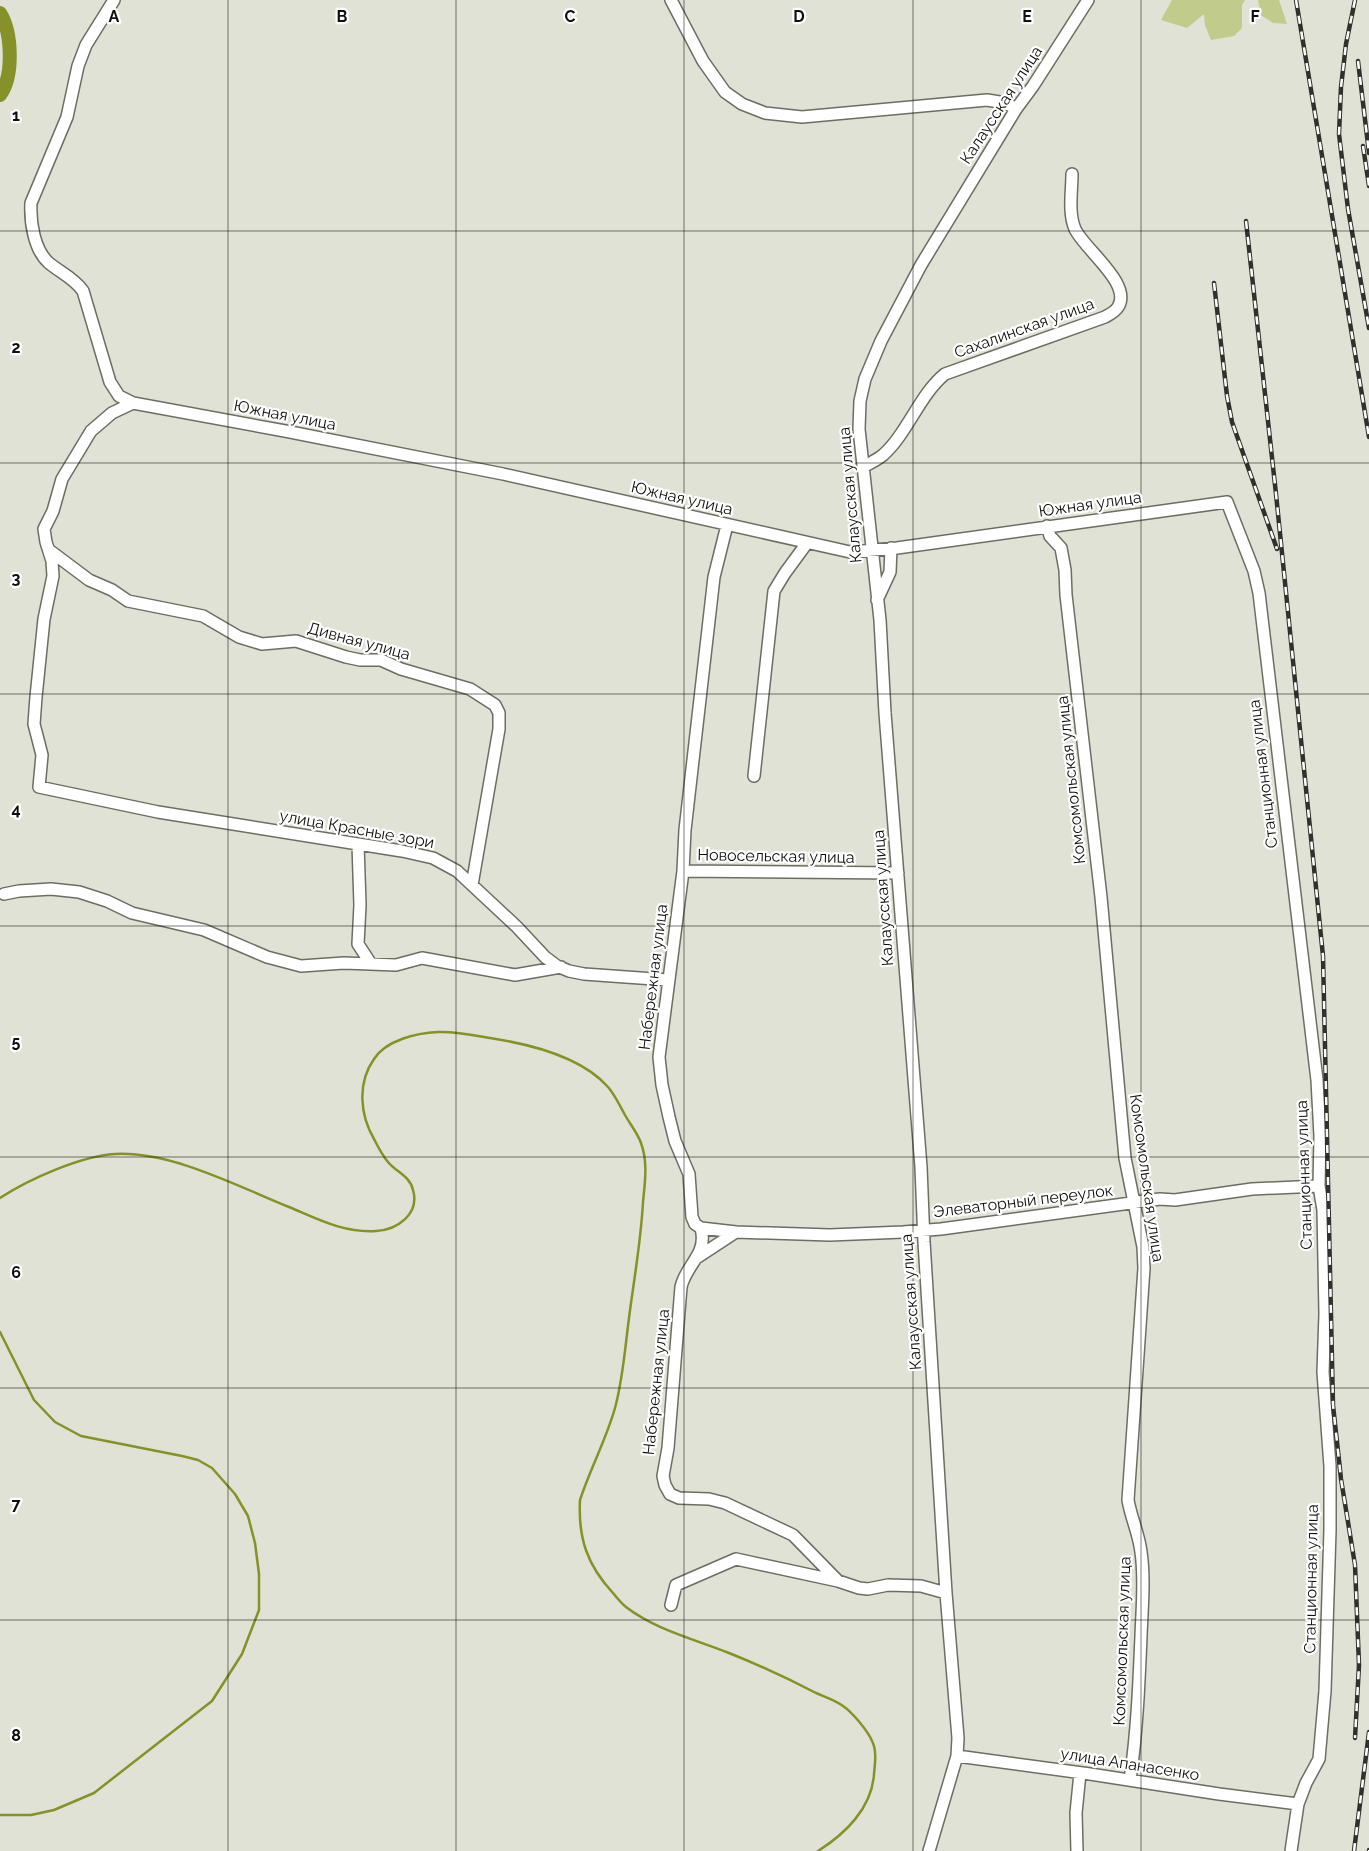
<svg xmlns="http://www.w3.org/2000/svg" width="1369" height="1851" font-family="Raleway,sans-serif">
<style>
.green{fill:#c1cb8b}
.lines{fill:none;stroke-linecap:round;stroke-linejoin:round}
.stream{stroke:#869129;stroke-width:2.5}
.river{stroke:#869129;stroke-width:14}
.minor-casing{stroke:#6c6e63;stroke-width:14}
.minor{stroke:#fff;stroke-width:11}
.rail-casing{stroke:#30312c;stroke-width:4.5}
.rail{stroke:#fff;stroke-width:2.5;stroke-dasharray:8;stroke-linecap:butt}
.grid{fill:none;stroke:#0f100c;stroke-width:1;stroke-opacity:0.55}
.labels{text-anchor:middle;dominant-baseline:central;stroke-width:4.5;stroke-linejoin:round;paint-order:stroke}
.street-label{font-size:16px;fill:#0f100c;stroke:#fff}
.grid-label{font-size:16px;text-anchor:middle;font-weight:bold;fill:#0f100c;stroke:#fff;stroke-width:4.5;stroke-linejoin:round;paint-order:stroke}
</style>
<rect width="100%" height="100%" fill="#dfe2d5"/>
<!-- green -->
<path class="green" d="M1172,0h73l-3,5v23l-8,8 -23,4 -6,-15 -1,-11 -17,14 -26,-8z
M1258,0h21l8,24 -14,-1 -12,-8z"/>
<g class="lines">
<!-- stream -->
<path class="stream" d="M0,1198c29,-19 81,-42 115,-44 56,-3 122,32 174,53 29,12 54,26 87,24 21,-1 44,-17 37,-41 -3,-14 -17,-18 -25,-28 -6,-7 -10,-15 -14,-23 -14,-24 -17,-56 0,-80 12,-19 43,-26 64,-27 17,-1 35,3 52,6 39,6 91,18 118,49 7,8 12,19 17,28 5,9 13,19 16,28 7,19 4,39 2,59 -2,39 -9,77 -14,116 -4,30 -6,61 -14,90 -9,32 -25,61 -35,92 -2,38 7,65 33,93 4,5 8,10 13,14 30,23 68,32 103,46 30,12 58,25 87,40 9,4 19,7 27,13 9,6 25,25 29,35 5,9 3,23 2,33 -2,34 -29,60 -56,77
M0,1332l34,68 21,22 26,14 101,20 16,4 14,8 23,26 13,22 7,27 4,31v36l-17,44 -30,47 -118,92 -40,17 -23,5h-31"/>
<!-- river -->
<path class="river" d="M0,13c12,19 14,63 0,82"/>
<defs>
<path id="minor" d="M114,0l-28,45 -8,21 -11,51 -36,86c-1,19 3,47 18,60 12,10 25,15 34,28l27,91 9,14 14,7 152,28 218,43 347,78 47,-4 330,-46 27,69 5,22 58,487 3,56 -1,50 4,24 2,104 -2,58 7,94v64l-5,161 -6,68 -13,24 -8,21 -7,47
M671,0l32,61 22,31 17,12 23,9 37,4 185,-17 19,3 10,6
M133,403l-21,10 -21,18 -29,48 -9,32 -9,18 2,13 6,19 1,15 -9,43 -8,78 -2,27 8,31 -3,32 119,25 244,39 31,7 24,13 60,56 28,30 12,9 12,5 15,3 84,6
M863,467c7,-4 14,-7 20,-12 24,-21 37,-61 62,-81l160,-57c5,-3 10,-5 13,-10 15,-23 -34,-58 -43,-78 -7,-16 -3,-38 -3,-55
M727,525l-13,52 -29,253 -2,41 -24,186 3,28 7,32 6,24 14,33 3,43 3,7 6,4c7,27 -15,36 -20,59l-13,161 -5,28 2,9 5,9 9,4 30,1 16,4 68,32 45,46
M1047,526l3,10 11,12 4,22 1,25 35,302 24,261 18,89 1,21 -16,232c3,18 11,34 13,52 4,27 1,56 0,84 -2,48 -4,96 -11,144
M49,550l40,30 23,10 16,11 75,15 36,21 23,7 34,-3 50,16 14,3h21l20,9 69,20 25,16 4,8v16l-27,156
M877,600l13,-28 1,-24
M754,776l20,-185 11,-18 22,-30
M358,844l2,61 -2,39 13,20
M683,871l215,2
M4,894l15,-3 32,-2 28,3 28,9 25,12 72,17 63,27 34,9 43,-3 52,2 26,-7 93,17 46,-8
M701,1228l35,4 94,3 73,-3 38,-3 219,-30 15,1 77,-11 67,-3
M698,1257l38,-25
M671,1605l5,-20 60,-26 102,22 21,7 9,1 20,-4 33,1 25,7
M957,1756l133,18 129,20 79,10
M929,1851l28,-95 1,-18 -12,-145 -22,-351 -3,-75 -36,-454 -5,-93 -21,-191 1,-28 5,-22 16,-38 40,-76 95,-156 17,-23 55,-86
M1077,1851l-1,-38 4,-40"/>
</defs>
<!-- minor casing -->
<use href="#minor" class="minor-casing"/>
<!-- minor -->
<use href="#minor" class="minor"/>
<defs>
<path id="rail" d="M1296,0l73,437
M1355,0l-9,44 -5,43 -2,47 9,75 21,119
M1358,61l11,92
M1363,146l6,40
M1246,221l30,273 47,462 10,449 8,74 14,86 4,100 -4,73
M1214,283l13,113 5,26 45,127
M1354,1851l15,-119
M1369,1851v-1"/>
</defs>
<!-- rail casing -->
<use href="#rail" class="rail-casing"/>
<!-- rail -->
<use href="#rail" class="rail"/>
</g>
<!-- grid -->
<path class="grid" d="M228,0v1851M456,0v1851M684,0v1851M913,0v1851M1141,0v1851M0,231h1369M0,463h1369M0,694h1369M0,926h1369M0,1157h1369M0,1388h1369M0,1620h1369"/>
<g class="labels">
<!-- street labels -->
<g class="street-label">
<text transform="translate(1001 105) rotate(-57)">Калаусская улица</text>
<text transform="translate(1024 328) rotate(-20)">Сахалинская улица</text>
<text transform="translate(285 415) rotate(11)">Южная улица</text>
<text transform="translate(850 495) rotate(-95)">Калаусская улица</text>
<text transform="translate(682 498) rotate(13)">Южная улица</text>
<text transform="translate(1090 504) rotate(-8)">Южная улица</text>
<text transform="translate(359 641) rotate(15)">Дивная улица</text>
<text transform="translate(1263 774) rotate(-97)">Станционная улица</text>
<text transform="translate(1071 780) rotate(-96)">Комсомольская улица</text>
<text transform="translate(357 829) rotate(10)">улица Красные зори</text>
<text transform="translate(776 856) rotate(1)">Новосельская улица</text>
<text transform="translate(883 898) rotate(-94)">Калаусская улица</text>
<text transform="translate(653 977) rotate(-83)">Набережная улица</text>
<text transform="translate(1304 1175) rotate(-92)">Станционная улица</text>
<text transform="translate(1147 1178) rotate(82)">Комсомольская улица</text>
<text transform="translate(1023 1201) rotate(-7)">Элеваторный переулок</text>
<text transform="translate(911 1302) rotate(-94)">Калаусская улица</text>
<text transform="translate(656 1382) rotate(-84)">Набережная улица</text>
<text transform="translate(1311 1579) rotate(-89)">Станционная улица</text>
<text transform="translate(1122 1641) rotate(-88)">Комсомольская улица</text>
<text transform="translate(1130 1764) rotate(9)">улица Апанасенко</text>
</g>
</g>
<g class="grid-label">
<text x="114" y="22">A</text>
<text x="342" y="22">B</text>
<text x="570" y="22">C</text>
<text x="799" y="22">D</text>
<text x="1027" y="22">E</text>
<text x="1255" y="22">F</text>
<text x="16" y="121">1</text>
<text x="16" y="353">2</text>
<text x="16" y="584">3</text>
<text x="16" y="815">4</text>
<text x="16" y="1047">5</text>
<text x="16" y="1278">6</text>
<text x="16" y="1510">7</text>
<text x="16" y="1741">8</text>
</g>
</svg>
